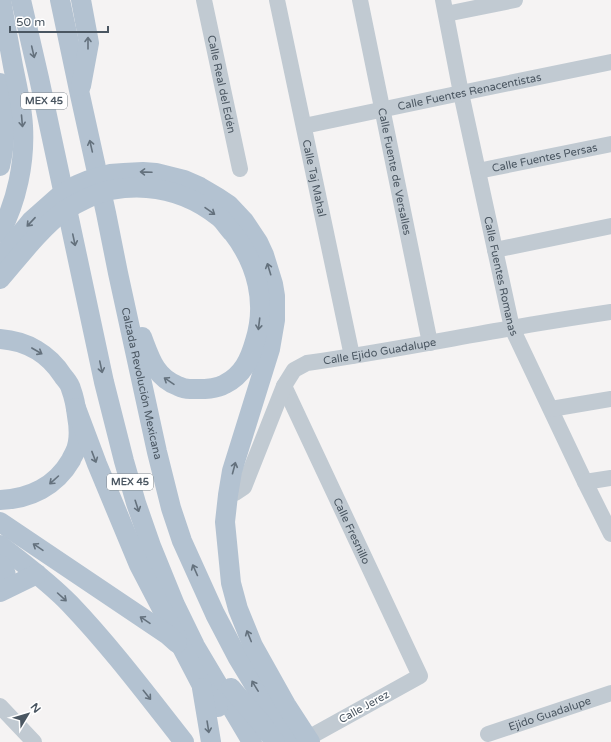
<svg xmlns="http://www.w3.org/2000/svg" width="611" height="742" font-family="'Varela Round',sans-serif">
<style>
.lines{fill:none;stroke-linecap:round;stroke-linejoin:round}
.minor{stroke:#c1cad2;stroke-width:16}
.major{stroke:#b3c2d1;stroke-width:20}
.oneway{stroke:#64717d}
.labels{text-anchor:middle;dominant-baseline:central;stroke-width:3.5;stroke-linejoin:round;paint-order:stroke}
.shield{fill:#fff;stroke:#808990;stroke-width:1}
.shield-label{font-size:10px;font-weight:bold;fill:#4a5661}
.street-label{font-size:11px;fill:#4a5661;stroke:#fff}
</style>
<rect width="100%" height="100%" fill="#f5f3f3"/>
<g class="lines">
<!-- minor -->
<g class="minor">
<path id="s1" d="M204,0l36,169"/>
<path id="s2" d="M277,0l75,356"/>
<path id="s3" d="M360,0l70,343"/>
<path id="s4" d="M443,0l18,93 51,235 73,154 26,52"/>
<path d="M446,14l69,-14"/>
<path id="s5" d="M304,126l157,-33 150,-31"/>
<path id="s6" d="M478,171l133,-27"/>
<path d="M495,250l116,-24"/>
<path id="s7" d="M284,386l136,290 -112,62"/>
<path d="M551,409l60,-10"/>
<path d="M585,482l26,-4"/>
<path id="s8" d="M228,495l7,-2 9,-6 40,-101 10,-16 13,-7c69,-10 136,-23 205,-35 33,-6 66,-11 99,-16"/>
<path d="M0,706l34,36"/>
<path id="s9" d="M488,734l123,-41"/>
</g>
<!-- major -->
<g class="major">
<path d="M21,0l18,78 65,304 20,79 12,42 15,43 24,59 20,41 57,96"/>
<path id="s10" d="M60,0l20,95 26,118 12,60 39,179 14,56 11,33 33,73 23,44 37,61 17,23"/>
<path d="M81,0l8,43 -8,43"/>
<path d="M0,83c5,28 7,55 0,83"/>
<path d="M0,233c17,-32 25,-71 23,-107 -1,-20 -6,-40 -10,-60 -4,-22 -8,-44 -12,-66"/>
<path d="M0,259l31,-38 26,-23 20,-13 12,-5 21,-6 14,-1 19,-1 13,1 28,7 16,7 17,10 12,8 15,16 14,21 6,13 9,29 2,12v24l-5,29 -38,122 -4,24 -3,27 6,61 7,26 15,37 33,59 24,37"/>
<path d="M0,279c19,-22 41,-51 64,-68 12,-8 32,-18 47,-21 11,-2 24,-3 36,-2 26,2 51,12 72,29 5,4 9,11 14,16 24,31 34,70 22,108 -5,18 -12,34 -30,43 -10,6 -24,5 -35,5 -4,0 -8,-1 -12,-3 -23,-9 -28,-28 -36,-49"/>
<path d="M0,339c27,2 49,15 63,37 3,4 7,8 8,13 3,8 5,18 6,27 2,11 3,25 -2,36 -1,2 -3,5 -4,8 -15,26 -41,39 -71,40"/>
<path d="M76,408l21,56 42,101 62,119 17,23"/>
<path d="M0,522l168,113 9,8"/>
<path d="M0,545c24,19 49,37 70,59 41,43 77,91 114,138"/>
<path d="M0,564c9,9 6,16 2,26"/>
<path d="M0,592l37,-18"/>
<path d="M202,688l9,54"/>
<path d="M231,688l31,36 13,18"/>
</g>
</g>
<!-- one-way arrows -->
<defs><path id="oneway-shaft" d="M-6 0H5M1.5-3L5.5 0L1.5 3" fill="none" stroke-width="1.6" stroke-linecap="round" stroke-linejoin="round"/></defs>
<g class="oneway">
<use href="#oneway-shaft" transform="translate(88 43) rotate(-90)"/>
<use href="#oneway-shaft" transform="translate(33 52) rotate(77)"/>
<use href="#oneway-shaft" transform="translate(22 121) rotate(85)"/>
<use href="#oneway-shaft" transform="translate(91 146) rotate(-103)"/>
<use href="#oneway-shaft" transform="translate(146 172) rotate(-178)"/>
<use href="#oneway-shaft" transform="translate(210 211) rotate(35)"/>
<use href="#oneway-shaft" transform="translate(31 222) rotate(133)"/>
<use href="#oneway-shaft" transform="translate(74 240) rotate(78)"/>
<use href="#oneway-shaft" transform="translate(269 269) rotate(-107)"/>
<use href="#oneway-shaft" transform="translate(259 324) rotate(97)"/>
<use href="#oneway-shaft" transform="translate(37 351) rotate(30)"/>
<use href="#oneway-shaft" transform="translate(101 367) rotate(78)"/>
<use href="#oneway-shaft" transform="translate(169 381) rotate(-146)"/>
<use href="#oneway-shaft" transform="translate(94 457) rotate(69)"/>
<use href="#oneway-shaft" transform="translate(234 468) rotate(-75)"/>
<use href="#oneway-shaft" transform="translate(54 480) rotate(138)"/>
<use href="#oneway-shaft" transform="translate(137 506) rotate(72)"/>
<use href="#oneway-shaft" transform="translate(38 547) rotate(-146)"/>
<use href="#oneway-shaft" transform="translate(195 570) rotate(-114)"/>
<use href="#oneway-shaft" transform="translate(62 597) rotate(42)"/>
<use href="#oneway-shaft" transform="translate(145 620) rotate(-146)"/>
<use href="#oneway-shaft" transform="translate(249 636) rotate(-112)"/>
<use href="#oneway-shaft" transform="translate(255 686) rotate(-122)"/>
<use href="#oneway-shaft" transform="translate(147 695) rotate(51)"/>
<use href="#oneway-shaft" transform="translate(208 727) rotate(81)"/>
</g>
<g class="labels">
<!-- shield labels -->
<g class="shield">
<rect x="21" y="93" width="46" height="16" rx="3"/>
<rect x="107" y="474" width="46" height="16" rx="3"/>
</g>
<g class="shield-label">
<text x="44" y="101">MEX 45</text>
<text x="130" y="482">MEX 45</text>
</g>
<!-- street labels -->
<g class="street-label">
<text stroke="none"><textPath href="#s1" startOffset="86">Calle Real del Edén</textPath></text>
<text stroke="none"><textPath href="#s5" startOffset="169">Calle Fuentes Renacentistas</textPath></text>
<text stroke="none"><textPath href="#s6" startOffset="68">Calle Fuentes Persas</textPath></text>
<text stroke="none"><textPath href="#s3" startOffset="175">Calle Fuente de Versalles</textPath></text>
<text stroke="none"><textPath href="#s2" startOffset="182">Calle Taj Mahal</textPath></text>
<text stroke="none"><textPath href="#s4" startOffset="282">Calle Fuentes Romanas</textPath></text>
<text stroke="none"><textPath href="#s8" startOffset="234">Calle Ejido Guadalupe</textPath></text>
<text stroke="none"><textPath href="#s10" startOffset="392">Calzada Revolución Mexicana</textPath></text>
<text stroke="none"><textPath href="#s7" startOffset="160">Calle Fresnillo</textPath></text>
<text transform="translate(364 707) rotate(-29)">Calle Jerez</text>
<text stroke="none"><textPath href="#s9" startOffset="65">Ejido Guadalupe</textPath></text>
</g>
</g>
<!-- north arrow -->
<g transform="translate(28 714) rotate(52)" stroke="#ffffff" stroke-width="3" paint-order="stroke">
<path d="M0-3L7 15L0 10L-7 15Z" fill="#4a5661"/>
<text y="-6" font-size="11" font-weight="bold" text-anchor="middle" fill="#4a5661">N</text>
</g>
<!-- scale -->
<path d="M10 26v6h98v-6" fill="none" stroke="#4a5661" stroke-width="2"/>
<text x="16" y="26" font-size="12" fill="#4a5661" stroke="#ffffff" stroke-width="3" paint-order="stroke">50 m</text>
</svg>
